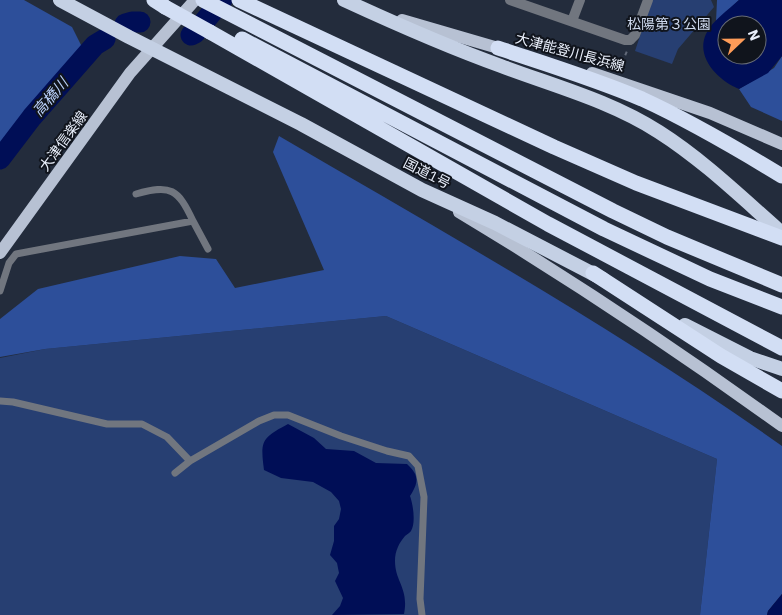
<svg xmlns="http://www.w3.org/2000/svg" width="782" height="615" font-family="'IBM Plex Sans','Noto Sans JP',sans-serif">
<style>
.green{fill:#273f72}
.forest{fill:#2d4f9a}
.water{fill:#000e56;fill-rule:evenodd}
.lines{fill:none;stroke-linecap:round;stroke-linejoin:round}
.river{stroke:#000e56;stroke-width:21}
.path{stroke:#616978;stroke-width:2;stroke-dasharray:4 4;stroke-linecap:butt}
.service{stroke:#71767f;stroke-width:7}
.minor{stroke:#71767f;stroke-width:10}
.tertiary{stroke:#71767f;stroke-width:10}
.primary{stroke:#b7c1d3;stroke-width:12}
.trunk{stroke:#c4d0e4;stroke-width:14}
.motorway{stroke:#d2def4;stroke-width:15}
.motorway-bridge{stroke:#d2def4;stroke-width:15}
.labels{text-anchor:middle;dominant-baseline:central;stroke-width:4;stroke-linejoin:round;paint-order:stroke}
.park-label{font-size:14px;fill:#cfdaef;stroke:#10141c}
.street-label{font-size:14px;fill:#e9effb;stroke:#10141c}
.water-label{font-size:15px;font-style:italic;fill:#bad0fa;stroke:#10141c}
</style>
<rect width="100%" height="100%" fill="#232c3c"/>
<!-- green -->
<path class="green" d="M652,0h59l3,7 -36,42 -6,15 -37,-13z
M386,316l331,143 -17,156h-700v-257l45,-9z"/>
<!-- forest -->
<path class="forest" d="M0,0h24l48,27 10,20 -82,96z
M717,0h22l-23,22z
M782,56v65l-31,-14 -12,-18 35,-21z
M279,136c170,99 342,196 503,310v148l-14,17 -1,4h-67l17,-156 -331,-143 -341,33 -45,8v-38l38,-30 142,-33 36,3 19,29 89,-18 -51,-118z"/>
<!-- water -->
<path class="water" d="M739,0h43v56l-14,17 -29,16c-20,-8 -44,-31 -33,-55 6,-13 22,-24 33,-34zM727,25h30v30h-30z
M288,424l26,14 12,11 28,2 22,12 31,1c12,11 12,18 3,32 3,8 6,27 1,35 -1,2 -4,3 -6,5 -6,7 -10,15 -10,25 0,21 14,27 9,53l-72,1 8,-9 3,-8 -8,-17 4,-8 -2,-10 -7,-8 4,-14v-15l5,-7 2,-10 -2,-8 -8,-9 -18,-10 -32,-4 -17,-8c-4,-30 -2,-32 24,-46z
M782,594v21h-15l1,-4z"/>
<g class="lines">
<!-- river -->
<path class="river" d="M125,24l7,-2h8
M191,35l4,-2 27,-33
M0,159l32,-42 63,-72 10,-6"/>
<!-- path -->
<path class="path" d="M619,70l8,-19"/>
<!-- service -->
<path class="service" d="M136,194c35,-10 42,-5 57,27
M0,291l9,-28 7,-9 177,-33 15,28
M0,401l13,1 94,22h35l25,13 23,24
M175,473l15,-12 69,-40 15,-6h14l53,21 46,15 22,5 9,10 6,31 -4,102 2,16"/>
<!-- minor -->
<path class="minor" d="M572,21l8,-21
M630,40l5,-5 13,-35"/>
<!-- tertiary -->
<path class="tertiary" d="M510,0l115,40h5"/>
<!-- primary -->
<path class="primary" d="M402,20l103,30
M592,73l118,40 72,31
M459,212c111,67 218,138 323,214
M0,253l130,-180 65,-73"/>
<!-- trunk -->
<path class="trunk" d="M60,0l69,37 172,87 121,66 73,33 108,56
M344,0c52,24 104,47 157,66 53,20 110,35 158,66 44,28 83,66 123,101
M685,325l65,33 32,11"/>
<!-- motorway -->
<path class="motorway" d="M154,0l11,7
M203,0l410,211 54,26 115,48
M239,0l315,147 82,36 146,55
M210,32l338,192 234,124
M242,39l362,190 106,50 72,28
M498,48c48,16 97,31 144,51 48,22 94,49 140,77
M593,273l128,83 61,35"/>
<!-- motorway-bridge -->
<path class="motorway-bridge" d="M165,7l45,25"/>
</g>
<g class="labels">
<!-- park labels -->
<g class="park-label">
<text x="669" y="24">松陽第３公園</text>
</g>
<!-- street labels -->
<g class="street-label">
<text transform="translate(570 52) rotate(15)">大津能登川長浜線</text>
<text transform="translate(63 141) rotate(-54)">大津信楽線</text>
<text transform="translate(427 173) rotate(27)">国道1号</text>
</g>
<!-- water labels -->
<g class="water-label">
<text transform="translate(50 97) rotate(-49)">高橋川</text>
</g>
</g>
<!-- north arrow -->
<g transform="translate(742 40) rotate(68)"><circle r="24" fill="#10141c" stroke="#676c75"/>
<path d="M0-4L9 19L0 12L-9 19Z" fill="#fe9c58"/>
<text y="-8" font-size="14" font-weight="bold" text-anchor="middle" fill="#e9effb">N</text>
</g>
</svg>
